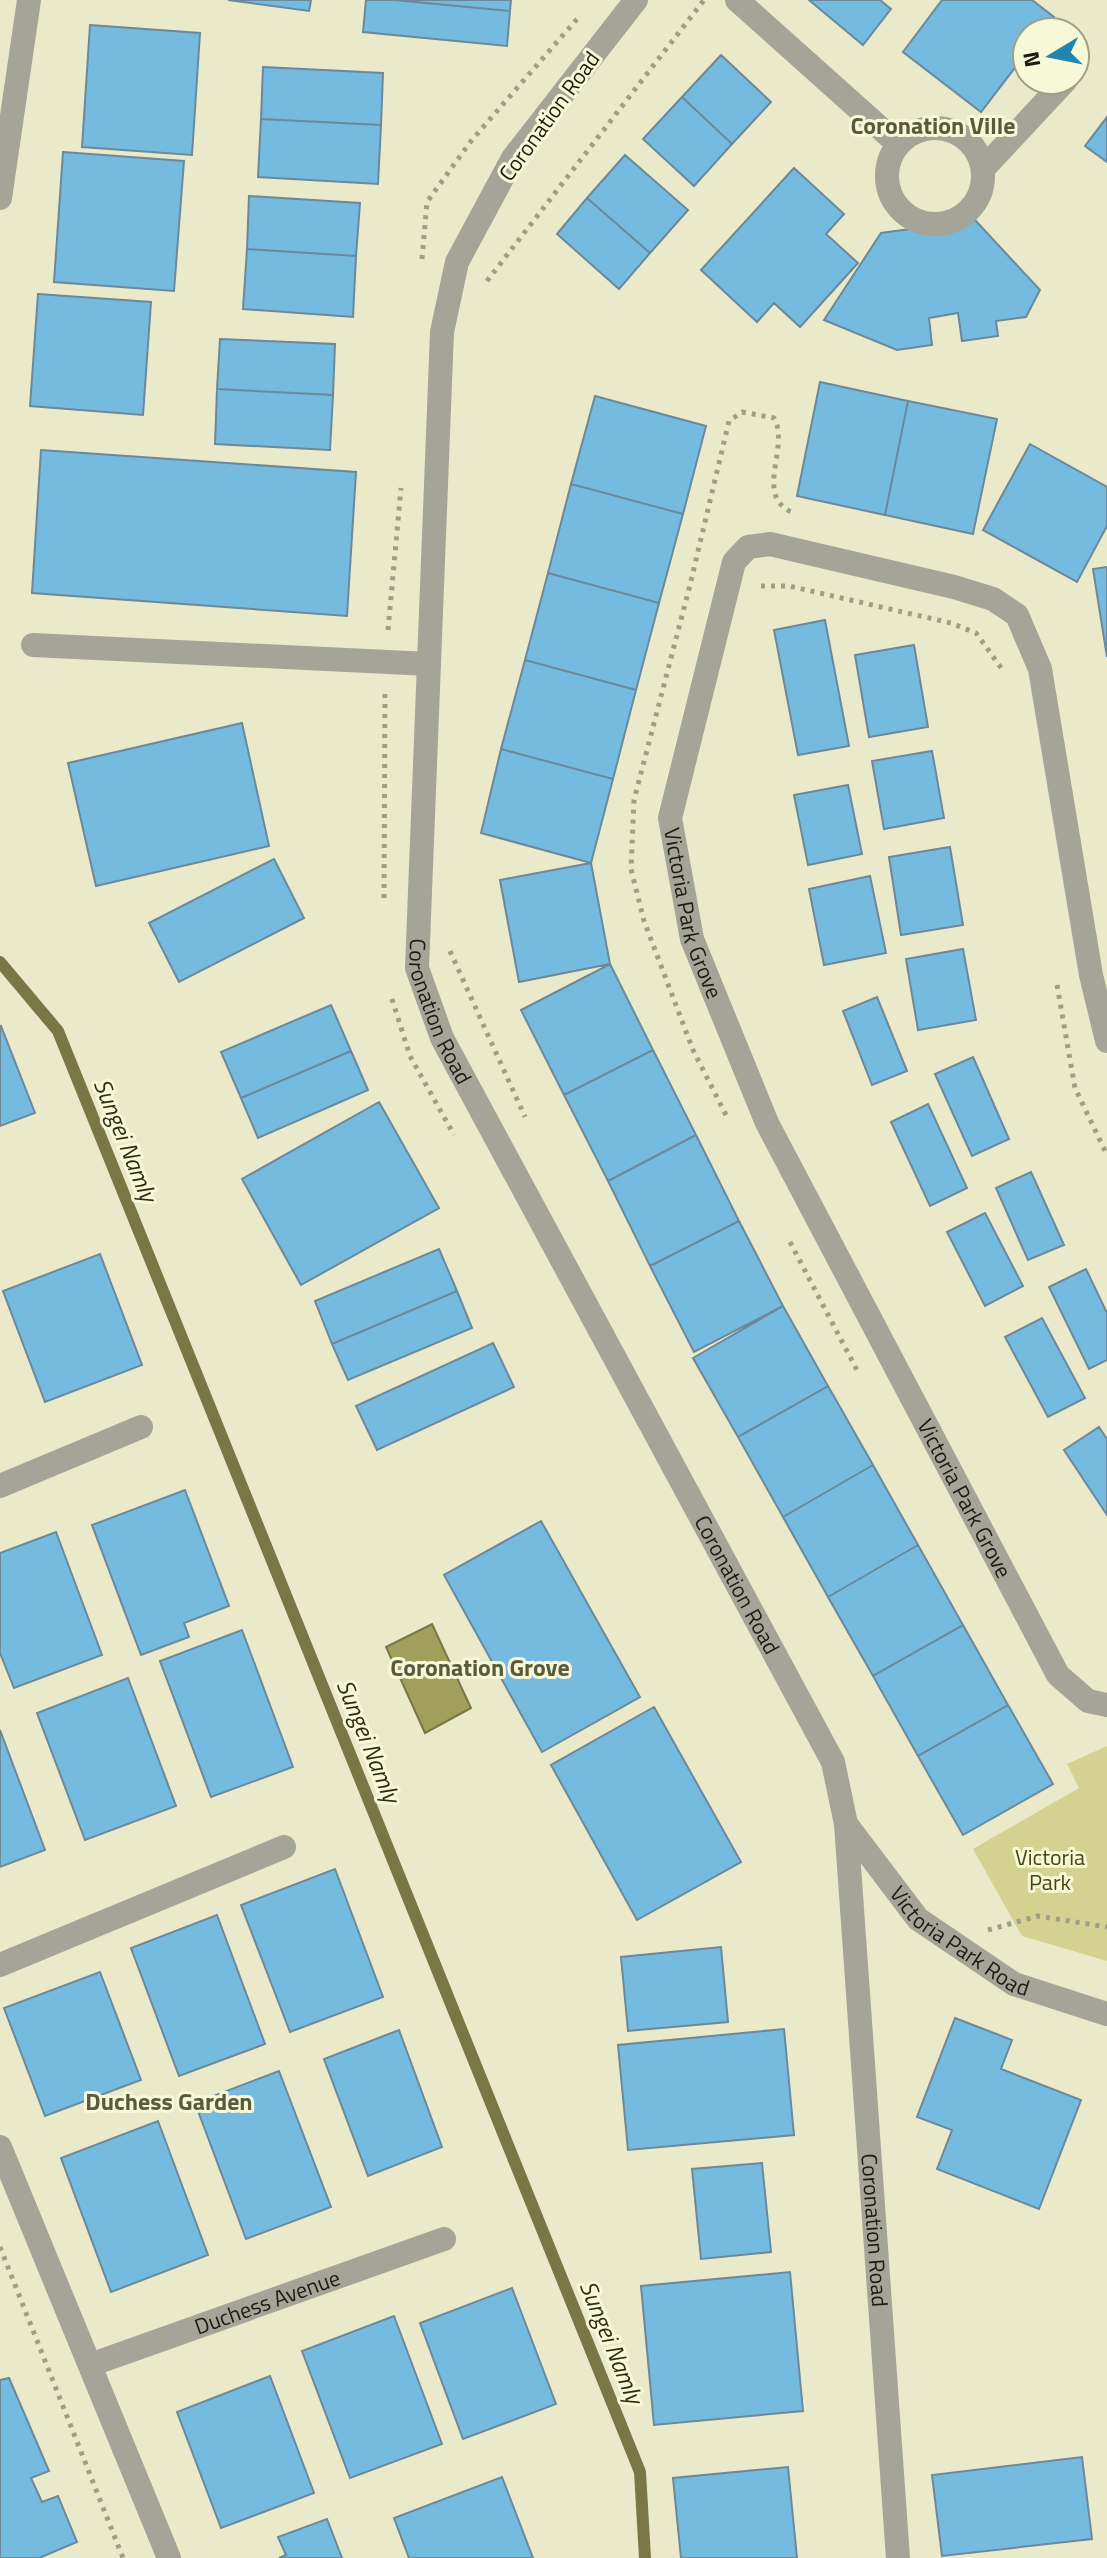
<svg xmlns="http://www.w3.org/2000/svg" width="1107" height="2558" font-family="'Titillium Web',sans-serif">
<style>
.green{fill:#d3d291}
.water{fill:#a09f5c;stroke:#787745;stroke-width:2}
.lines{fill:none;stroke-linecap:round;stroke-linejoin:round}
.stream{stroke:#787745;stroke-width:12}
.building{fill:#75bbe0;stroke:#6b899a;stroke-width:2}
.path{stroke:#9f9f87;stroke-width:5;stroke-dasharray:4 6;stroke-linecap:butt}
.minor{stroke:#a4a497;stroke-width:24}
.labels{text-anchor:middle;dominant-baseline:central;stroke-width:6;stroke-linejoin:round;paint-order:stroke}
.street-label{font-size:22px;fill:#1b1b0f;stroke:#f7f8d7}
.park-label{font-size:22px;fill:#474611;stroke:#f7f8d7}
.neighbourhood-label{font-size:24px;font-weight:bold;fill:#59593d;stroke:#f7f8d7}
.water-label{font-size:24px;font-style:italic;fill:#2e2d0e;stroke:#f7f8d7}
</style>
<rect width="100%" height="100%" fill="#eaeaca"/>
<!-- green -->
<path class="green" d="M1107,1746v215l-85,-25 -49,-87 106,-61 -12,-24z"/>
<!-- water -->
<path class="water" d="M432,1624l39,84 -46,25 -39,-86z"/>
<g class="lines">
<!-- stream -->
<path class="stream" d="M0,962l58,69 582,1441 5,86"/>
</g>
<!-- building -->
<path class="building" d="M228,0h83l-2,11z
M366,0h28l116,11 -3,35 -144,-14z
M394,0h117l-1,11z
M809,0h71l11,9 -28,36z
M942,0h90l22,17 -11,15h-16v20l-46,60 -78,-60z
M90,25l110,8 -8,122 -110,-8z
M721,55l50,47 -39,42 -50,-47z
M263,67l120,6 -2,52 -120,-6z
M682,97l50,47 -38,42 -51,-47z
M1107,117v45l-22,-16z
M261,119l120,6 -3,59 -120,-7z
M63,152l121,9 -10,130 -120,-9z
M625,155l63,55 -38,43 -63,-55z
M794,168l50,46 -18,20 32,29 -58,64 -26,-24 -17,19 -56,-52z
M249,196l111,7 -4,53 -109,-7z
M587,198l63,55 -31,36 -62,-55z
M975,220l65,70 -14,27 -30,4 2,15 -36,5 -4,-28 -29,5 3,27 -35,5 -73,-30 57,-87z
M247,249l109,7 -3,61 -110,-8z
M38,294l113,8 -8,113 -113,-9z
M220,339l115,5 -2,51 -116,-6z
M820,382l88,19 -23,114 -88,-19z
M217,389l116,6 -3,55 -115,-6z
M595,396l111,30 -23,88 -112,-30z
M908,401l89,18 -24,115 -88,-19z
M1030,444l77,43v39l-30,56 -94,-52z
M41,450l315,22 -9,144 -315,-23z
M571,484l112,30 -24,89 -111,-30z
M1107,567v90l-14,-88z
M548,573l111,30 -23,87 -111,-30z
M825,620l24,126 -51,9 -24,-125z
M914,645l14,82 -59,10 -14,-82z
M525,660l111,30 -23,89 -112,-30z
M242,723l27,123 -173,40 -28,-123z
M501,749l112,30 -22,84 -110,-30z
M932,751l12,67 -60,11 -12,-68z
M848,785l14,69 -54,11 -14,-70z
M950,847l13,78 -62,10 -12,-78z
M274,859l30,59 -125,64 -30,-59z
M591,863l19,101 -91,18 -19,-102z
M870,876l16,77 -62,12 -15,-76z
M963,949l13,71 -58,10 -12,-71z
M610,964l43,86 -89,45 -43,-85z
M877,997l30,74 -35,14 -29,-74z
M331,1005l20,46 -110,47 -20,-46z
M1,1026l34,87 -35,13v-99z
M653,1050l43,85 -88,46 -44,-86z
M351,1051l17,39 -110,48 -17,-40z
M973,1057l36,82 -37,17 -37,-82z
M379,1102l60,106 -138,77 -59,-106z
M928,1104l39,84 -37,18 -39,-84z
M696,1135l43,86 -89,45 -42,-85z
M1031,1172l33,73 -36,15 -32,-72z
M985,1213l38,73 -38,20 -38,-74z
M739,1221l44,85 -89,46 -44,-86z
M439,1249l18,42 -125,53 -17,-43z
M100,1254l42,111 -97,37 -42,-111z
M1086,1269l21,44v47l-18,9 -40,-82z
M457,1291l15,37 -124,52 -16,-36z
M783,1306l45,80 -90,51 -45,-79z
M1042,1318l43,80 -37,19 -43,-80z
M493,1343l21,44 -137,63 -21,-44z
M828,1386l45,79 -90,52 -45,-80z
M1099,1427l8,12v76l-43,-65z
M873,1465l45,80 -90,52 -45,-80z
M185,1490l44,116 -45,17 5,14 -48,18 -49,-130z
M541,1521l99,176 -98,55 -98,-177z
M56,1532l46,123 -88,33 -14,-35v-100z
M918,1545l45,80 -90,51 -45,-79z
M963,1625l45,80 -90,51 -45,-80z
M242,1630l51,137 -82,30 -51,-136z
M128,1678l48,128 -91,34 -48,-127z
M1008,1705l45,79 -90,51 -45,-79z
M654,1707l87,155 -104,58 -86,-155z
M0,1730l45,120 -45,17z
M335,1869l48,128 -93,35 -49,-127z
M217,1915l48,129 -86,32 -48,-128z
M721,1947l7,75 -100,9 -7,-74z
M100,1972l41,108 -96,36 -41,-108z
M955,2018l57,22 -11,29 80,31 -42,109 -102,-40 15,-39 -35,-13z
M784,2029l10,106 -166,15 -10,-105z
M399,2030l43,117 -74,29 -44,-117z
M279,2071l52,136 -85,32 -51,-136z
M158,2121l50,134 -97,37 -50,-134z
M762,2163l9,89 -70,7 -9,-90z
M790,2272l13,139 -149,14 -13,-139z
M512,2288l44,116 -93,35 -43,-116z
M394,2316l48,128 -92,34 -48,-127z
M270,2376l44,117 -93,35 -44,-116z
M9,2378l40,93 -18,7 11,24 16,-6 19,46 -38,16h-39v-178z
M1082,2457l10,82 -150,17 -10,-81z
M788,2467l9,91h-116l-8,-80z
M502,2477l31,81h-124l-15,-40z
M327,2519l15,39h-63l7,-3 -8,-18z"/>
<g class="lines">
<!-- path -->
<path class="path" d="M422,259l5,-57 44,-61 106,-122
M487,281l217,-281
M761,586h28l162,37 25,10 26,36
M388,630l13,-142
M384,898l1,-206
M450,951l75,166
M1057,985l18,103 32,67
M392,999l18,57 44,79
M726,1115l-33,-65 -49,-129 -13,-52 3,-69 56,-215 39,-164 13,-9 32,6c17,30 -23,80 22,96
M790,1242l69,132
M988,1930l50,-14 69,11
M0,2247l123,311"/>
<!-- minor -->
<g class="minor">
<path id="s1" d="M636,0l-123,158 -56,104 -15,70 -25,636 25,70 391,724 13,62 52,734"/>
<path d="M737,0l161,144"/>
<circle cx="935" cy="176" r="48"/>
<path d="M983,169l83,-89"/>
<path d="M0,198l29,-198"/>
<path d="M33,645l396,19"/>
<path id="s2" d="M1107,1041l-16,-66 -51,-306 -23,-54 -24,-16 -39,-12 -184,-43 -22,3 -14,15 -64,256 22,121 75,184 291,552 30,26 19,4"/>
<path d="M0,1486l141,-59"/>
<path id="s3" d="M846,1824l72,95 96,65 93,30"/>
<path d="M0,1965l284,-118"/>
<path d="M0,2147l169,411"/>
<path id="s4" d="M90,2365l354,-126"/>
</g>
</g>
<g class="labels">
<!-- street labels -->
<g class="street-label">
<text transform="translate(549 116) rotate(-54)">Coronation Road</text>
<text stroke="none"><textPath href="#s2" startOffset="1100">Victoria Park Grove</textPath></text>
<text stroke="none"><textPath href="#s1" startOffset="1074">Coronation Road</textPath></text>
<text stroke="none"><textPath href="#s2" startOffset="1748">Victoria Park Grove</textPath></text>
<text stroke="none"><textPath href="#s1" startOffset="1722">Coronation Road</textPath></text>
<text stroke="none"><textPath href="#s3" startOffset="166">Victoria Park Road</textPath></text>
<text stroke="none"><textPath href="#s1" startOffset="2394">Coronation Road</textPath></text>
<text stroke="none"><textPath href="#s4" startOffset="188">Duchess Avenue</textPath></text>
</g>
<!-- park labels -->
<g class="park-label">
<text x="1050" y="1857">Victoria<tspan x="1050" dy="25">Park</tspan></text>
</g>
<!-- neighbourhood labels -->
<g class="neighbourhood-label">
<text x="933" y="125">Coronation Ville</text>
<text x="480" y="1667">Coronation Grove</text>
<text x="169" y="2101">Duchess Garden</text>
</g>
<!-- water labels -->
<g class="water-label">
<text transform="translate(126 1140) rotate(68)">Sungei Namly</text>
<text transform="translate(369 1741) rotate(68)">Sungei Namly</text>
<text transform="translate(612 2342) rotate(68)">Sungei Namly</text>
</g>
</g>
<!-- north arrow -->
<g transform="translate(1051 56) rotate(260)"><circle r="38" fill="#f7f8d7" stroke="#9fa087" stroke-width="2"/>
<path d="M0-6L14 30L0 20L-14 30Z" fill="#2385af"/>
<text y="-12" font-size="22" font-weight="bold" text-anchor="middle" fill="#1b1b0f">N</text>
</g>
</svg>
